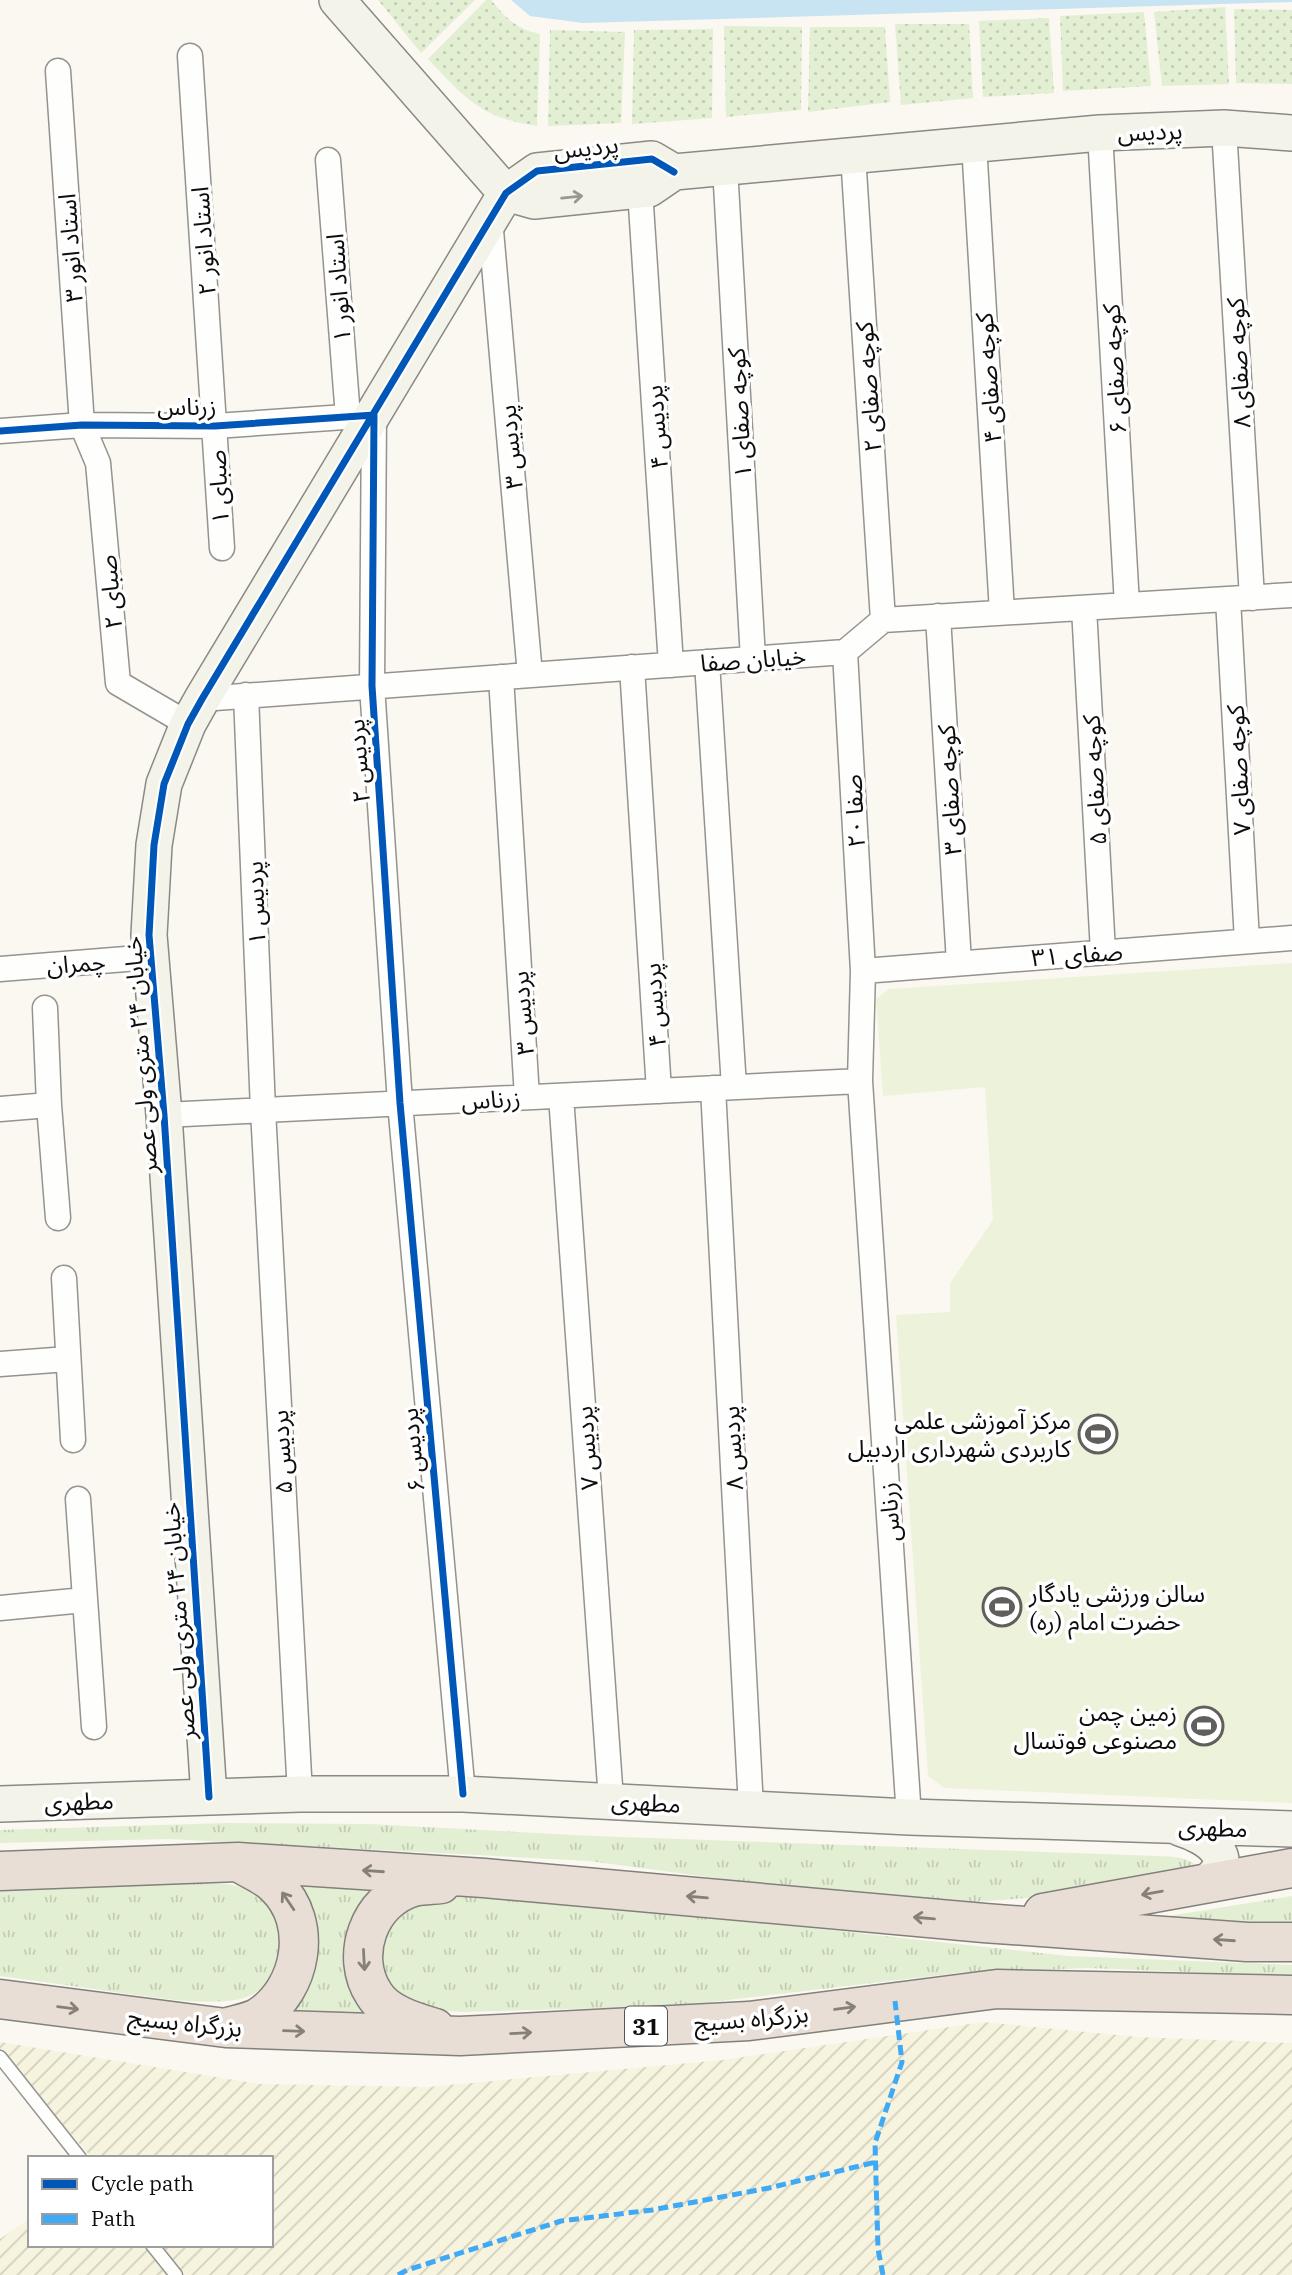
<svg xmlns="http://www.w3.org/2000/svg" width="1292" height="2275" font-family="'IBM Plex Serif','Noto Sans Arabic',serif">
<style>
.farmland{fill:url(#farmland-furrows)}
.grass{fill:url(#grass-tufts)}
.park{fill:url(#park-dots)}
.pitch{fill:#edf3db}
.water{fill:#c8e4f3}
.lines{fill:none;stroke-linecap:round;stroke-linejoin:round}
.lane-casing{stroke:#949390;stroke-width:15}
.street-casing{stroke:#949390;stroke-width:27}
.secondary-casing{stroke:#8a8986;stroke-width:38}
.highway-casing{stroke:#81807d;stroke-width:41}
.lane{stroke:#fefefd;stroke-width:12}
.street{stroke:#fefefd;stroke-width:24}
.secondary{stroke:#f4f3e9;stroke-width:35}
.highway{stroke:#e9ded5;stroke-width:38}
.quiet{stroke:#3fa9f5;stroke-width:5;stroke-dasharray:10 5;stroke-linecap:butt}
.cycleway-casing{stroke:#fff;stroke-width:11}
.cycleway{stroke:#0057b8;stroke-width:7}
.oneway{stroke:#989791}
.oneway2{stroke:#86807b}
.labels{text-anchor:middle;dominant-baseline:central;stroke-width:7;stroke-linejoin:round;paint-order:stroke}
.shield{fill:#fff;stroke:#565656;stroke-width:2}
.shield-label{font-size:23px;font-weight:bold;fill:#0d0d0d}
.street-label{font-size:24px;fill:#0d0d0d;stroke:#fff}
.poi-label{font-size:24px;fill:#0d0d0d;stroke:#fff;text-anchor:end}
</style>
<defs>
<pattern id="farmland-furrows" width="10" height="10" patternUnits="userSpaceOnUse" patternTransform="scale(1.75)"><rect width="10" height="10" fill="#f6f4de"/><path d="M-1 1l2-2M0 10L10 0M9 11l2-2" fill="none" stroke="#d2d0bd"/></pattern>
<pattern id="grass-tufts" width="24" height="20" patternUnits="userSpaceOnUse" patternTransform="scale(1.75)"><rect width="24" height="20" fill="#e3efd2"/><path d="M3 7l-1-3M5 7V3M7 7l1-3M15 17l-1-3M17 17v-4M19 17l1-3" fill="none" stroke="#c2ccb3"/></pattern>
<pattern id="park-dots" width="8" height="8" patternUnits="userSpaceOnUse" patternTransform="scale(1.75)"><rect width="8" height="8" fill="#e3efd2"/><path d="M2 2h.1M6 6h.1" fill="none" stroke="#c2ccb3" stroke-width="1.8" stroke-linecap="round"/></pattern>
</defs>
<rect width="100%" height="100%" fill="#faf8f1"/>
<!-- farmland -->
<path class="farmland" d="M983,2022l155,15 154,6v232h-1292v-36l30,-21v27h241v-87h-179l-92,-106v-10l259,42 168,3 296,-27z"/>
<!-- grass -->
<path class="grass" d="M226,1823l143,1 225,12 564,20c18,1 33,0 44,16l-150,24 -128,10 -335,-45 -420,-22 -169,4v-13z
M279,1878l110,4 -13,10 8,125 -106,-3 16,-19z
M49,1879l178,5c14,3 29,6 40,17 32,31 13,93 -32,99 -37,5 -76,-2 -113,-7 -40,-6 -81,-11 -122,-17v-95z
M423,1895l94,1 551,60 224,9v11l-203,-8 -131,5 -281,33 -216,6 -38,-3 -23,-10 -14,-16 -6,-18 2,-32z
M1292,1896v28l-160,-2z"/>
<!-- park -->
<path class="park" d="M378,0h97l-54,53z
M486,0h5c15,18 25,29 49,34l-3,92c-56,-8 -71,-27 -109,-67z
M1225,7l4,77 -67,2 -8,-74z
M1234,9l58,1v74l-56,-1z
M1144,12l7,74 -88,5 -3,-75z
M1049,18l5,75 -71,4 -4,-76z
M895,24h74l4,74 -72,7z
M724,26l78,1 -1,83 -75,7z
M810,27h75l5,75 -82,10z
M713,29l-1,89 -80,6 2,-94z
M550,30l75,2 -4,91 -73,3z"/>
<!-- pitch -->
<path class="pitch" d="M1292,963v840l-348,-15 -16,-12 -32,-461 54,-3v-29l43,-63 -8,-133 -102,9 -7,-97 13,-10z"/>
<!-- water -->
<path class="water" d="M511,0h781v2l-709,21 -53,-7z"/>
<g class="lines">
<defs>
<path id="lane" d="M0,2057l80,101
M152,2245l24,30"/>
<path id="street" d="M190,56l32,492
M58,71l24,354 16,38 20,220 70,41
M1224,128l28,470
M1100,133l27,472
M974,144l28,468
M853,155l30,465
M328,160l20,257
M725,167l28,492
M640,190l31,475
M490,219l40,456
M0,431l82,-6 133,1 159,-11 -2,271 28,417 63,691
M1228,599l19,342
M1084,608l19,344
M938,616l21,347
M845,652l18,319 -3,110 49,736
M707,662l27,425
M632,667l27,424
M501,677l26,420
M246,695l17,415 37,684
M202,699l643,-47 38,-32 409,-25
M0,969l151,-12
M863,971l429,-33
M45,1008l4,97 9,113
M713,1088l38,720
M561,1096l50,704
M0,1109l49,-4
M164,1115l696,-34
M64,1278l9,162
M0,1364l68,-5
M78,1499l16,228
M0,1608l84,-8"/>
<path id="secondary" d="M337,0l169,193
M506,193l28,8 115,-12 25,-17 426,-39 124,-5 68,5
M209,1797l-45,-682 -15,-180 5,-90 10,-61 24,-60 14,-25 304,-506 31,-22 115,-12 22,13
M0,1804l300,-10h163l446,23 383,12
M1180,1828c29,9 63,32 22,57"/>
<path id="highway" d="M0,1871l238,-9 246,16 500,45 263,19h45
M1043,1913l249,-45
M0,1999l226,29 234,8 289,-15 248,-32 295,6
M228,2027c10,-3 22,-5 31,-10 43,-28 55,-94 17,-131 -9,-10 -25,-16 -36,-23
M435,2028c-20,-6 -49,-14 -61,-34 -25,-38 -5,-94 39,-107 9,-2 19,-2 28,-3"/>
</defs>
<!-- lane casing -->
<use href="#lane" class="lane-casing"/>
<!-- street casing -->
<use href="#street" class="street-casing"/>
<!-- secondary casing -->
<use href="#secondary" class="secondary-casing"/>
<!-- highway casing -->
<use href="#highway" class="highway-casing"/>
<!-- lane -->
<use href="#lane" class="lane"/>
<!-- street -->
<use href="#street" class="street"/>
<!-- secondary -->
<use href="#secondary" class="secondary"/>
<!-- highway -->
<use href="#highway" class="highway"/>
<!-- quiet -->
<path class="quiet" d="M398,2275l9,-5 154,-49 91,-11 117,-22 107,-26
M883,2275l-5,-26 -3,-106 27,-81 -7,-61"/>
<defs>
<path id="cycleway" d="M0,431l82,-6 133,1 159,-11 -2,271 28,417 63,691
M209,1797l-45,-682 -15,-180 5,-90 10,-61 24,-60 14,-25 304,-506 31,-22 115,-12 22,13"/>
</defs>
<!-- cycleway casing -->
<use href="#cycleway" class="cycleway-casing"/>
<!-- cycleway -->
<use href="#cycleway" class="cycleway"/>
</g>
<!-- one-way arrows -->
<defs><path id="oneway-shaft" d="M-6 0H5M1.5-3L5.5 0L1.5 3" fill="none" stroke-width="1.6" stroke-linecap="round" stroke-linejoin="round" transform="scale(1.75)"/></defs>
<use class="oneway" href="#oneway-shaft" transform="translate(572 197) rotate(-6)"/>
<g class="oneway2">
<use href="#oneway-shaft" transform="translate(373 1871) rotate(-176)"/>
<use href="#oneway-shaft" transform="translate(1152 1893) rotate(170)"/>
<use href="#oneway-shaft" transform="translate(697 1897) rotate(-175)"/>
<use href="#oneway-shaft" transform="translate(288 1901) rotate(-124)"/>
<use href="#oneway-shaft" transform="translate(924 1918) rotate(-175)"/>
<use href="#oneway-shaft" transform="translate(1224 1940) rotate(-176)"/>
<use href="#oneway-shaft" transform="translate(364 1960) rotate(87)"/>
<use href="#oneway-shaft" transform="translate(68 2008) rotate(7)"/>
<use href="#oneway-shaft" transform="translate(845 2008) rotate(-8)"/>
<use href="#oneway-shaft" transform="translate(294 2031) rotate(2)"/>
<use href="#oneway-shaft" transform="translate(521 2033) rotate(-3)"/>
</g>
<!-- icons -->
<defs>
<symbol id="stadium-ring" viewBox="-11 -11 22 22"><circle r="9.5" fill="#fff" stroke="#605f5d" stroke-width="1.5"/><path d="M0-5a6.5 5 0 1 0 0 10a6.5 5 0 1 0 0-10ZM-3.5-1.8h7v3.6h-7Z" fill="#605f5d"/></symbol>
</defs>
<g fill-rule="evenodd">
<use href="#stadium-ring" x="1076" y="1412" width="44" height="44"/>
<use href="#stadium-ring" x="980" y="1585" width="44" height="44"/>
<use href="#stadium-ring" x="1182" y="1704" width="44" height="44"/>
</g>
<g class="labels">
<!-- shield labels -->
<rect class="shield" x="625" y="2006.5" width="42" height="39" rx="5"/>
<g class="shield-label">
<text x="646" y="2026">31</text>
</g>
<!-- street labels -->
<g class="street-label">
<text transform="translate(1150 131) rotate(-2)">پردیس</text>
<text transform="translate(586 147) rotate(-6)">پردیس</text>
<text transform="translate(203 241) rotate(-94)">استاد انور ۲</text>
<text transform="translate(70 248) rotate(-94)">استاد انور ۳</text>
<text transform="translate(338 288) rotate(-94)">استاد انور ۱</text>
<text transform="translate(1238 363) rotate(-93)">کوچه صفای ۸</text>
<text transform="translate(1114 369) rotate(-93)">کوچه صفای ۶</text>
<text transform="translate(988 378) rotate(-94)">کوچه صفای ۴</text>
<text transform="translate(868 387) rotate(-94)">کوچه صفای ۲</text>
<text x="187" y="406">زرناس</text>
<text transform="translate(739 413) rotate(-93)">کوچه صفای ۱</text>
<text transform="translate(656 427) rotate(-94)">پردیس ۴</text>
<text transform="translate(510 447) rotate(-95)">پردیس ۳</text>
<text transform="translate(218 487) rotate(-93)">صبای ۱</text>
<text transform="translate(110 592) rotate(-95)">صبای ۲</text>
<text transform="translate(753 659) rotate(-4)">خیابان صفا</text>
<text transform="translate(358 761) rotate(-94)">پردیس ۲</text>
<text transform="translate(1238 770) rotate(-93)">کوچه صفای ۷</text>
<text transform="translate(1094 780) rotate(-93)">کوچه صفای ۵</text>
<text transform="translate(949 790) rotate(-93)">کوچه صفای ۳</text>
<text transform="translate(854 811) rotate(-93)">صفا ۲۰</text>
<text transform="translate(255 903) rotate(-92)">پردیس ۱</text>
<text transform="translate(1077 954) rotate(-4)">صفای ۳۱</text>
<text transform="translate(76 963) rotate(-4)">چمران</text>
<text transform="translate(654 1005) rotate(-94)">پردیس ۴</text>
<text transform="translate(522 1013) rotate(-94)">پردیس ۳</text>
<text transform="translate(140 1055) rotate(-94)">خیابان ۲۴ متری ولی عصر</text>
<text transform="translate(491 1099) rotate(-3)">زرناس</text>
<text transform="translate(586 1448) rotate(-94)">پردیس ۷</text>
<text transform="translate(732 1448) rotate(-93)">پردیس ۸</text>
<text transform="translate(412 1450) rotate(-95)">پردیس ۶</text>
<text transform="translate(281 1452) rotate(-93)">پردیس ۵</text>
<text transform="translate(889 1512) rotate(-94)">زرناس</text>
<text transform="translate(178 1621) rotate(-94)">خیابان ۲۴ متری ولی عصر</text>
<text transform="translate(79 1801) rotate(-2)">مطهری</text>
<text transform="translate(646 1802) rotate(3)">مطهری</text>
<text transform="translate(1213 1827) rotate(2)">مطهری</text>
<text transform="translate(751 2018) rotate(-5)">بزرگراه بسیج</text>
<text transform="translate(185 2022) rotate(6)">بزرگراه بسیج</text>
</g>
<!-- poi labels -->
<g class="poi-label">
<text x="1071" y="1420">مرکز آموزشی علمی<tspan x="1071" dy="28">کاربردی شهرداری اردبیل</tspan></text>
<text x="1029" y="1593" text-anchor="start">سالن ورزشی یادگار<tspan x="1029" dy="28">حضرت امام (ره)</tspan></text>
<text x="1177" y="1712">زمین چمن<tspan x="1177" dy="28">مصنوعی فوتسال</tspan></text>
</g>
</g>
<!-- legend -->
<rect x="28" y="2156" width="245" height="91" fill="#ffffff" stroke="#9e9e9e" stroke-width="2"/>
<rect x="42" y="2179" width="35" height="10" fill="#0057b8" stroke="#9e9e9e" stroke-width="2"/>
<text x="91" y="2191" font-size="21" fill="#0d0d0d">Cycle path</text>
<rect x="42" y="2214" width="35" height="10" fill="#3fa9f5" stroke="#9e9e9e" stroke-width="2"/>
<text x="91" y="2226" font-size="21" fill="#0d0d0d">Path</text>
</svg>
